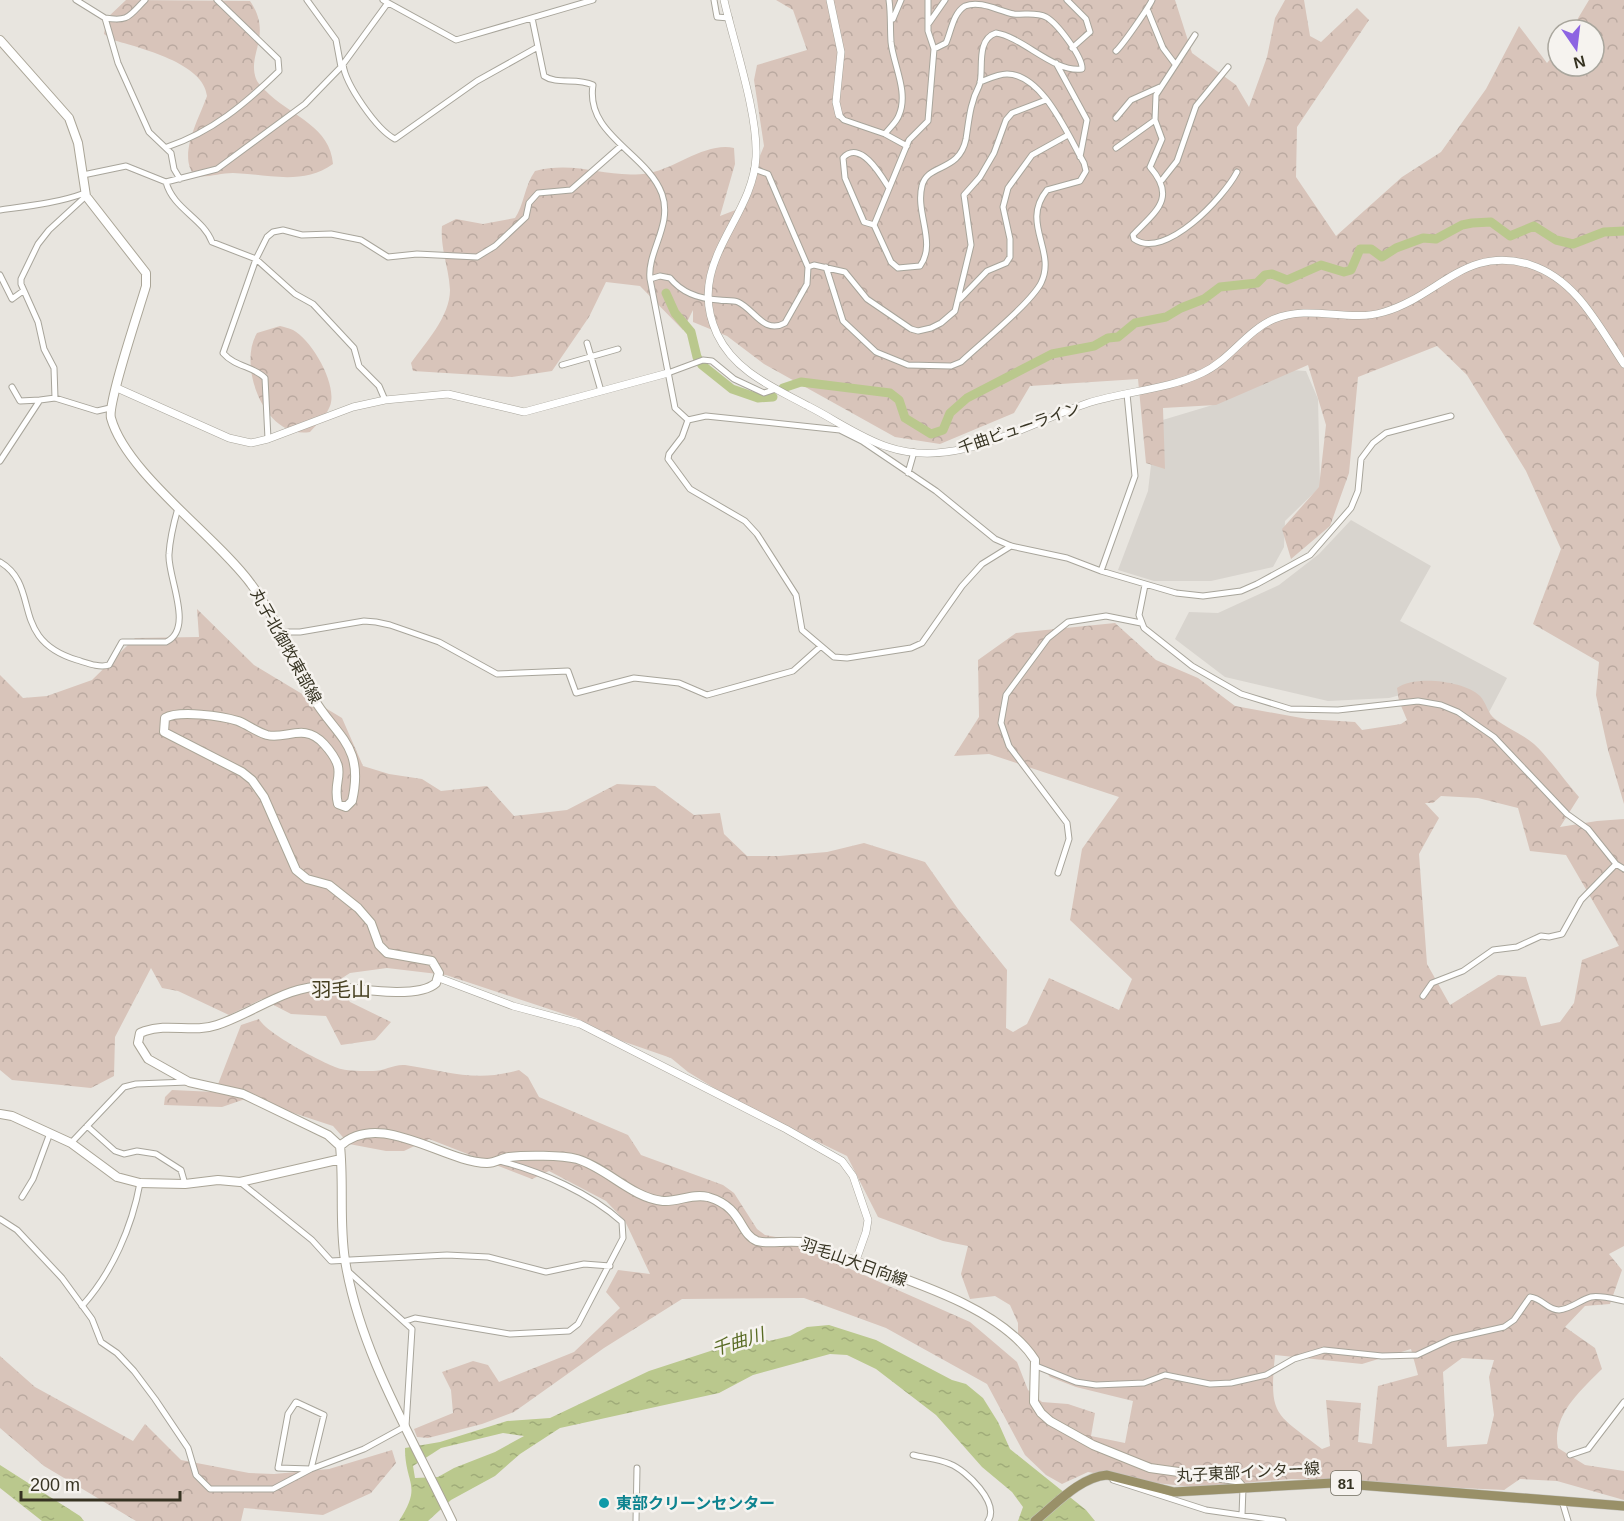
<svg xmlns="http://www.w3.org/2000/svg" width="1624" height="1521" font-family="Helvetica,'Noto Sans JP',sans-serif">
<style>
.built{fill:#d8d4ce}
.forest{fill:url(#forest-crowns);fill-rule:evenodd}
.water{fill:url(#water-ripples);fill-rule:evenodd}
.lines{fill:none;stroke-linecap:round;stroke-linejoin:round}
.river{stroke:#bac88d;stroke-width:9}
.minor-casing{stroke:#a8a59b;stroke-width:7}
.tertiary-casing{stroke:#a8a59b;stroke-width:8}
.secondary-casing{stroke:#aaa597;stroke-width:10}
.primary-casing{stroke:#c3c2bd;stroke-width:10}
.minor{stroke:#fff;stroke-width:5}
.tertiary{stroke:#fff;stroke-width:7}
.secondary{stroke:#fff;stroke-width:8}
.primary{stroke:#999068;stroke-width:9}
.culture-dot{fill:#0f9aa8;stroke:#f6f3ef;stroke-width:2}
.labels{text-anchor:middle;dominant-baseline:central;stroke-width:5;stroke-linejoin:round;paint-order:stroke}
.shield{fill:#f6f3ef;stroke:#706d60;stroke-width:1.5}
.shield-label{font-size:15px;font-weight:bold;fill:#363322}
.street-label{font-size:16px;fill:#363322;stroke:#f6f3ef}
.culture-label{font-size:16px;font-weight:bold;fill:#0d838f;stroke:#f6f3ef;text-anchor:start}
.water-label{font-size:18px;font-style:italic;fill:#596b24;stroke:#f6f3ef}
.quarter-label{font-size:20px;fill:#464021;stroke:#f6f3ef}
</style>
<defs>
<pattern id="forest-crowns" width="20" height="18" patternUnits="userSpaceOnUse" patternTransform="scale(1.5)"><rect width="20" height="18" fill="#d8c4ba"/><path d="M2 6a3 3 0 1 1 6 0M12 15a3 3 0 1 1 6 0" fill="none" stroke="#baa9a0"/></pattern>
<pattern id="water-ripples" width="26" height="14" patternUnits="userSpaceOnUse" patternTransform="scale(1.5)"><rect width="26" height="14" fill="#bac88d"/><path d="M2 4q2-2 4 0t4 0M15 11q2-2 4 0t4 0" fill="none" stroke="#a0ac79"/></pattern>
</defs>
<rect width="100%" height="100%" fill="#e8e5df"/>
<!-- built -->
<path class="built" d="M1275,369l31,2 12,28 2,88 -35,34 -1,26 -11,20 -62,14h-57l-36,-11 30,-79 8,-69 60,-18z
M1351,520l80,46 -31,55 107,57 -20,38 -68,-26 -30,8 -61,3 -103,-24 -50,-38 14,-27 29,1 61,-28 40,-31z"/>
<!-- forest -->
<path class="forest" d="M126,0l124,1c24,35 -5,54 7,80 3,5 9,10 13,14 24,22 60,32 63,69 -31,22 -66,10 -100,9 -13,0 -25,5 -38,3 -18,-20 4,-57 12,-80 -3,-33 -67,-48 -94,-56l-9,-6 3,-16z
M776,0h399l17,53 44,32 13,22 18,-50 8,-39 10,-18h19l6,36 11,6 36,-34 12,12 -72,107 -1,50 40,59 66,-59 39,-25 45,-63 33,-63 28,37 11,-13v16h36v-36h-23l18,-30h35v804l-16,-54 -12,-55 3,-33 -66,-38 28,-75 -35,-78 -59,-96 -30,-29 -79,31 -9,96 -19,53 -39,33 -9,-30 37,-42 7,-62 -18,-60 -92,40 -53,3 2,61 -19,-6 -8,-84 -108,7 -16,27 -74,31 -45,-7 -131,-73 -37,-28 -34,-14v-12l-10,20 -43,-44 -34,-4 -17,35 -37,54 -40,6 -99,-6 -2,-8c14,-20 39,-46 39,-73 -1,-22 -10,-42 -8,-64l14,-7 27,5 32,-6c9,-13 9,-31 20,-47 44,-11 72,9 115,2 26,-5 56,-31 84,-25l1,16 -15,52 18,-7 26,-63 -10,-66 3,-15 50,-15 -14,-40z
M280,326c4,1 9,2 13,4 19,10 45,55 37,76 -4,10 -13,18 -20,26 -45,8 -73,-66 -53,-99z
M197,609l57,56 88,53 21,48 26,8 33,5 19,12 46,-5 27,30 53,-6 50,-26 38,2 39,29 26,-2 4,21 23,22h32l48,-4 37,-9 61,19 33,47 49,61 -1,58 7,4 14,-8 22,-46 70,32 13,-31 -62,-59 12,-71 37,-52 -130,-43 -35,2 25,-39 -1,-57 38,-27 99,-10 41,37 42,18 37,28 72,13 48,3 7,8 39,-6 6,-4 -8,-19 -2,-13c18,-13 67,-7 83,8 6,6 8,18 15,23 12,9 27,15 39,25 16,15 30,36 45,53l-19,30 37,-6 27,-2v427l-15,8 13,16 -12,34 -25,2 -20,21 30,21 7,21c-21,21 -51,47 -44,79l27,17 39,6v29l-67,-19 -37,-2 -16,11 -85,-4 -51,-5 -77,-2 -97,8 -49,-5 -57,-10 -26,12 -16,-9 -21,-20 -38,-71 -101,-56 -82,-30 -122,1 -78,49 -90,64 -32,12 -54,14 -11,-1 -3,-8 39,-16 -2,-23 -9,-18 31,-11 15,4 11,17 75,-30 46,-44 -14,-16 12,-22 32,4 -25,-53 -19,-20 -57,-30 -17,8 -103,-40 -25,12h-18l-37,-7 -16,-18 -85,-28 -26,9 -58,-2 1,-8 7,-7 43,2 26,-67 18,-6c7,14 65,45 82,50 9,2 22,2 32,2 11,0 21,-7 32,-6 43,6 70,18 114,5l9,7 11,20 89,38 13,20 82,30 11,8 23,36 8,6 27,5 29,16 149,66 47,40 11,28 14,12 26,2 27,9 -4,23 34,7 8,-42 -57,-14 -26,-10 -32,-40v-14l-8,-18 -15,-9 -25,3 -9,-25 7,-28 -25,-5 -65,-24 -31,-61 -105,-51 -54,-33 -17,-14 -49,-17 -46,-23 -130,-43 -59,-7 -37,5 -14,9 14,20 41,20 -16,18 -34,5 -15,-29 -35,-2 -29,-15 -33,16 -51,-24 -16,-3 -11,-20 -36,69 -1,39 -23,12 -79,-8 -12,-10v-395l23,23 24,-2 45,-16 43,-42 64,-1zM1441,796l37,2 40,10 12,43 36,4 53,91 -37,14 -8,43 -14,19 -19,4 -15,-49 -28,-2 -48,30 -23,-41 -8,-110 20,-36 -14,-15h8zM1411,1349l7,26 -40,11 -6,58 -14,-2 3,-39 -35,-3 4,46 -8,3c-47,-36 -53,-32 -47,-94l87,9zM1462,1358l32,2 -5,17 5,38 -7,29 -40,3 -4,-75z
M0,1356l35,31 98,54 12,-17 36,36 68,13 25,1 55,-5 63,-19 4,13 -25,30 -48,22 -79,-7 -3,13h-105l-92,-55 -44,-38z"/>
<!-- water -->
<path class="water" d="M829,1325l47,15 76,40 14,4 17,14 15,24 12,27 76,61 9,11h-77l5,-14 -11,-15 -30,-25 -46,-52 -60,-46 -29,-14 -17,-1 -77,21 -34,18 -159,35 -40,26 -25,22 -44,24 -23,21h-29c24,-37 6,-36 6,-73l35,-6 67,-21 43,-3 99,-47 89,-29 22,-5 9,4 21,-5 17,-9zM503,1433l21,3 -29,16 -41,16 -16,9 -23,1 -2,-12 28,-18z
M0,1465l80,51 4,5h-42l-42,-33z"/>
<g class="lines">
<!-- river -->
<path class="river" d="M666,293l9,20 16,19 6,25 5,8 30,24 26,9 15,-1
M783,388l18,-6 89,11 9,7 6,18 26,16 12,-4 7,-17 17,-15 85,-44 42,-8 14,-8 10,-1 17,-14 31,-6 15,-9 23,-9 16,-12 37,-4 8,-8 7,-1 15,6 34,-15 23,7 7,-2 9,-21h11l11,8 14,-9 27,-10 13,1 26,-14 10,-2 19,-1 19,14 24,-10 22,14 17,4 31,-12 20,-1"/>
<defs>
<path id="minor" d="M76,0l29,18 13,45 31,69 22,21 3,16 6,10
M307,0l29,40 5,27
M383,0l73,40 137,-40
M714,0l3,17 12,1
M928,0v31l6,18 -6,72 -19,19 -35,85 17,37 7,6 22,-2c17,-23 -5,-53 2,-80 5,-23 37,-13 44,-47 3,-19 4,-36 13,-53 6,-12 -5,-46 17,-53 27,4 58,40 86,36 1,-12 -25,-46 -36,-52 -10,-5 -21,-2 -32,-3 -16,-3 -33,-14 -49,-8 -12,7 -14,26 -19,37l-12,6
M1067,0l19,19 4,13 -18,16
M1148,11l15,37 12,16
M105,18c24,4 24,-2 40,-18
M532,18l12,58c13,9 33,1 49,9 -8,50 54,68 69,109 11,31 -15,57 -12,85l25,129 13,12 18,-4 134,14 22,11 74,50 59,48 16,7 56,12 34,13 75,22 27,3 38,-5 16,-7 53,-29 41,-47 7,-17 3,-32 12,-16 13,-10 65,-17
M893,19l8,-19
M929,23l16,-23
M1195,35l-39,60 -1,25 7,19 -12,28c27,31 6,44 -17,68l1,4c31,22 90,-42 103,-67
M1116,51c6,-5 33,-44 36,-51
M1056,63l31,57 -7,37
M343,64c2,20 34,66 52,75l82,-58 59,-33
M839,115l5,5 41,14 22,12
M1116,118l15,-18 29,-13
M885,134c4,-6 12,-12 14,-19 10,-23 -6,-51 -8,-73 -1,-15 0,-28 -2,-42
M167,147c45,-15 78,-43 112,-76l-1,-12 -61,-59
M1116,148l39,-28
M83,175l43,-9 40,16 51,-13 88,-65 36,-37 46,-63
M1162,180l15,-19 19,-55 32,-39
M166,182c7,27 37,36 46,60l44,17 39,35 18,10 41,44 5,18 20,20 6,14
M86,196l-37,34 -11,14 -17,35v5l17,38 6,27 10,19 1,30 42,13 13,-3
M0,210c29,-4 58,-7 85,-17
M874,225l-10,-3 -19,-44 -2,-20c17,-19 38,17 46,30
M808,267l6,-2 31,7 22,27 44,30 7,2 13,-3 10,-5 14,-12 16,-66 -7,-50 16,-18 14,-24 12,-33 6,-7 34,-13
M826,267l17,54 33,31 32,13 43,1 10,-4c19,-18 69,-58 80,-79 16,-32 -21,-60 6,-93l33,-9 6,-10 -2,-8c-16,-27 -41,-89 -77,-89 -9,0 -19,5 -27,8
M0,275l12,24 11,-8
M650,279l10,-3 10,2c12,15 30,21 49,22 5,1 14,0 19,2 16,7 26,33 47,21l22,-39 1,-17 -40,-93 -14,-5
M960,299l27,-28 19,-8 4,-6v-18l-7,-32 5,-19 24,-33 36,-20
M587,343l14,48
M562,365l56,-16
M668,373l35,-13 9,1 22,18 30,14 12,-4
M12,387l8,14 20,-1
M688,420l-6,17 -13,17 -1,5 22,30 55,32 12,13 39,61 6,35 32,27 13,1 64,-10 11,-5 40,-57 20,-22 29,-18
M268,439l-3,-61c-12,-12 -30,-11 -42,-25l33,-94 11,-22 6,-5 10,-2 19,5 29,-1 30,6 27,17 29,-3 60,3 18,-11 31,-29 3,-14 9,-10 33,-3 50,-44
M0,461l40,-61 15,-2
M908,473l6,-21
M0,562c42,25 8,77 77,98 10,3 22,8 32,5l13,-23h44c29,-13 1,-66 3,-88 1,-16 5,-32 9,-46
M1101,571l34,-95 -8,-82
M1145,585l-6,30 5,13 48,38 49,28 49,15 48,1 80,-9 23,4 17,7 36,25 73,77 21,15 28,35 8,5
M279,632h21l64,-11 12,1 14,3 49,17 58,32 71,-3 8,22 58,-15 45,5 28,12 86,-24 27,-24
M1058,873l11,-34 -2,-16 -58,-77 -8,-23 5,-28 42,-57 20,-16 38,-6 35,7
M1423,996l9,-13 31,-12 30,-21 24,-3 24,-11 8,1 13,-3 19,-34 35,-36
M87,1126l28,25 9,3 13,-3 19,3 25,16 4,14
M71,1143l53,-56 12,-3 52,-2
M240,1182l72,58 19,21 116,-6 41,2 58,15 38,-8 26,2
M22,1197l11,-18 17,-46
M0,1219l17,11 45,48 30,41 9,23 16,11 17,18 21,28 33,49 8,27 14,14h63l38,-20 53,-20 42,-23 6,-97 -63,-57
M82,1306c30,-33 50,-79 58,-123
M406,1321l9,-3 95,16 59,-3 9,-7 45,-86 -1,-16c-32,-29 -80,-50 -122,-61
M1036,1366l40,16 20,3 48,-2 21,-8 45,9 21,-1 35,-8 28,-16 30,-9 58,6 35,-1 34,-16 53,-12 10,-7 16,-23c12,1 17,13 29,13 12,-1 21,-10 32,-13 9,-2 23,2 33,4
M296,1402l28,13 -13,54 -33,-1 10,-54z
M913,1455c12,3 26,4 37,9 16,6 50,39 38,57
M1570,1455l18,-6 36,-47
M1113,1480l93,30 77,11
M1562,1501l6,20
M1242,1515l1,-27
M636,1521l1,-53"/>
<path id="tertiary" d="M724,0c10,44 34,113 32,157 -3,63 -72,106 -39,177 18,38 56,53 91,72 26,13 52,32 80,41 68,23 137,-23 200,-44 38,-12 78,-13 114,-30 28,-13 44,-42 72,-54 37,-15 74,4 110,-7 55,-16 83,-68 147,-47 46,15 68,62 93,99
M830,0l11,52 -5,50 3,13
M117,388l112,50 22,5 17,-4 85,-32 32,-7 63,-6 76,18 144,-39
M439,978l74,28 67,18 206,105 56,32 11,15 15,44 -2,12 -11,31"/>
<path id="secondary" d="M0,40l69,78 9,25 8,53 60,77v13c-6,21 -39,118 -35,132 15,55 105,118 140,166 26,34 40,76 61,112 24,41 53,49 40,105l-6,6 -8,-3c-7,-27 13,-30 -14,-60 -20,-22 -38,-4 -57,-9 -10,-3 -19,-10 -29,-14 -16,-5 -59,-11 -73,-3l-1,14 78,40 10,8 12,17 32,73 11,9 22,6 29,23 13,15 8,22 8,8 45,8 7,12 -3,10c-18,17 -83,5 -107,3 -41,-2 -75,27 -112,39 -23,8 -49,-2 -72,6l-5,2 -2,10 10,16 41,23 54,12 85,41 12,11c4,38 -1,76 5,114 15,93 67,177 107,261
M0,1114l12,2 59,27 46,34 23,6 45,1 33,-4 22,2 101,-23
M340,1146c40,-37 103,16 147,17 8,0 15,-5 22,-6 16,-2 53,-2 68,2 30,9 55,39 86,42 16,1 29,-8 45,-4 35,10 31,37 49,44 12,4 33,-2 50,2 67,29 187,54 228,117l-1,42 7,11 9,8 43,24 57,23 86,12 7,8"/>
<path id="primary" d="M1035,1521c20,-16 45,-44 72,-46l67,17 159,-9 291,23"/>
</defs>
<!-- minor casing -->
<use href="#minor" class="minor-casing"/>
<!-- tertiary casing -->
<use href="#tertiary" class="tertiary-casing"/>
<!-- secondary casing -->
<use href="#secondary" class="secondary-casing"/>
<!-- primary casing -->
<use href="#primary" class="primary-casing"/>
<!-- minor -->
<use href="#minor" class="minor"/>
<!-- tertiary -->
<use href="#tertiary" class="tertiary"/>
<!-- secondary -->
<use href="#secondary" class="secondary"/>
<!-- primary -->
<use href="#primary" class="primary"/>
</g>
<!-- markers -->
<circle class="culture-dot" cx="604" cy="1503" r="6"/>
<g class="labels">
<!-- shield labels -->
<rect class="shield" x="1331" y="1471" width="30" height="24" rx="4.5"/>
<g class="shield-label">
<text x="1346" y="1483">81</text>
</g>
<!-- street labels -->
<g class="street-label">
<text transform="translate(1019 428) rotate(-19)">千曲ビューライン</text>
<text transform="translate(286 646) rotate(61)">丸子北御牧東部線</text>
<text transform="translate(854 1262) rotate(20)">羽毛山大日向線</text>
<text transform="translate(1248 1472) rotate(-3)">丸子東部インター線</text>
</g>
<!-- culture labels -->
<g class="culture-label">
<text x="616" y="1503">東部クリーンセンター</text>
</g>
<!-- water labels -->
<g class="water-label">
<text transform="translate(738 1342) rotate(-17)">千曲川</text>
</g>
<!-- quarter labels -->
<g class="quarter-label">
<text x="341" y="990">羽毛山</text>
</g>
</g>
<!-- north arrow -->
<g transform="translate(1576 48) rotate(166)"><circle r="28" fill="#f6f3ef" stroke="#a9a69d" stroke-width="1.5"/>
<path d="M0-4.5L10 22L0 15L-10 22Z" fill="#8d64e2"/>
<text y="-9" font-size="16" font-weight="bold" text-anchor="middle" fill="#363322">N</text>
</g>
<!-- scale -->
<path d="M21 1491v9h159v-9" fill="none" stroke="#363322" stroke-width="3"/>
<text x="30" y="1491" font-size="18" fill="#363322" stroke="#f6f3ef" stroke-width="4.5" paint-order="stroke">200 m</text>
</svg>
